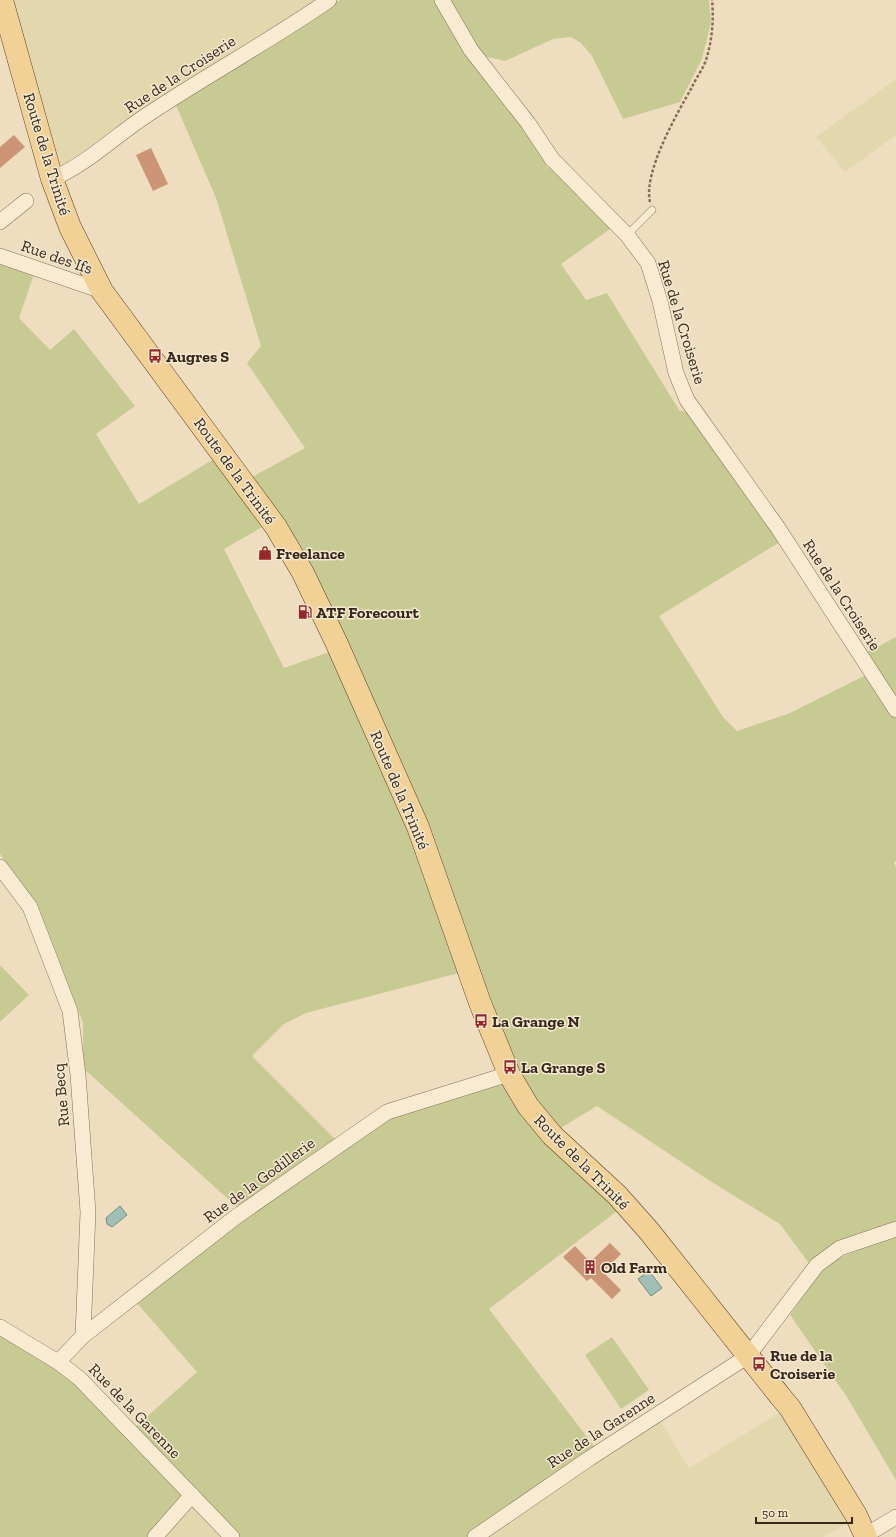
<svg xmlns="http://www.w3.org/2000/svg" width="896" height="1537" font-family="'Zilla Slab',serif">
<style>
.farmland{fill:#e3d8ad}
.green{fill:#c7cb93}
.water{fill:#a2bfb6;stroke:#6a8d83}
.building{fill:#cc9575}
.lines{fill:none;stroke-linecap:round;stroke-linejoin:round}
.lane-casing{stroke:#866e58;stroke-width:8}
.street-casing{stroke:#866e58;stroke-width:16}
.primary-casing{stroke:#543d2c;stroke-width:23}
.path{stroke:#866e58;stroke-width:2.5;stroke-dasharray:3 2;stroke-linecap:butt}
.lane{stroke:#f9ebd2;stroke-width:7}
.street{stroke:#f9ebd2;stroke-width:15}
.primary{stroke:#f2d196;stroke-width:22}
.labels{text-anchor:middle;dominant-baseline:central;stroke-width:3;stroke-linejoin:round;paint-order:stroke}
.street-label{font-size:16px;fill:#36271c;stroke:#f5e8cf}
.poi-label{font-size:16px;font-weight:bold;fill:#36271c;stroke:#f5e8cf;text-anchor:start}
</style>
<rect width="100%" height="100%" fill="#eedebf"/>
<!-- farmland -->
<path class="farmland" d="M9,0h311l-249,166 -16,4z
M896,79v56l-51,37 -29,-35z
M784,1410l68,110 -29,17h-340l176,-119 30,50z
M192,1503l33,34h-62z"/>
<!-- green -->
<path class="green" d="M340,0h94l33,51 68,92 12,24 18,10 48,50 -52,37 25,36 21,-7 72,117 9,3 92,129 -121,74 64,101 14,14 53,-18 76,-38 30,43v143l-2,1 2,6v354l-85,44 -31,-42 -73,-45 -110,-73 -38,23 -18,-21 -23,-36 -266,-595 53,-29 -58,-85 14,-17 -45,-148 -41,-95z
M445,0h264l2,22 -9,37 -22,43 -57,17 -31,-63 -11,-13 -10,-6 -18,2 -48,22 -26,-6z
M0,263l34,11 -15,44 31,32 24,-21 61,77 -39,28 43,70 80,-48 47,69 -42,24 60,119 51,-18 72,179 52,144 -153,40 -22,11 -32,32 84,84 -98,68 -155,-140v-45l-45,-117 -38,-52z
M896,637v63l-31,-47z
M0,965l29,30 -29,27z
M503,1081l32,51 61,52 25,24 -132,101 105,137 -127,91h-228l-105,-109 63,-56 -61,-70 111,-87 140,-96z
M896,1235v245l-49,-83 -57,-82 27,-39 17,-16z
M0,1335l68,41 116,118 -36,43h-148z
M612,1337l37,53 -28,19 -36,-54z"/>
<!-- water -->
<path class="water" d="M120,1206l7,9 -15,12 -5,-3 -1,-6z
M649,1271l13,17 -11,8 -13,-17z"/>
<!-- building -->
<path class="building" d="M14,135l11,12 -25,21v-21z
M151,148l17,36 -15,7 -17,-36z
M610,1243l11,11 -18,18 18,18 -9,9 -21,-21 -4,3 -24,-24 12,-11 15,16z"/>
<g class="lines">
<defs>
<path id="lane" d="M627,235l25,-25"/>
<path id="street" d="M442,0l29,50 57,73 24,36 75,76 21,28 12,38 16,72 11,27 91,128 118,182
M52,179c35,-15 63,-43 95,-64 60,-40 123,-74 182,-115
M0,222l26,-21
M0,256l102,35
M0,867l30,40 40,104 8,64 10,137 -5,124
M0,1327l58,35 21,16 153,159
M58,1362l25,-26 154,-120 150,-104 122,-38
M866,1535l30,-18
M155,1537l37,-42
M475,1537l115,-79 158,-102 69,-91 23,-17 56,-19"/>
<path id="primary" d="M2,0l50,179 18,48 32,64 174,236 27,46 34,71 81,183 62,176 29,71 19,32 24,29 65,60 32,36 131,165 10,12 66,107 10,22"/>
</defs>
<!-- lane casing -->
<use href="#lane" class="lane-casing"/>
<!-- street casing -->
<use href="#street" class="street-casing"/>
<!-- primary casing -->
<use href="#primary" class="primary-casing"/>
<!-- path -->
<path class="path" d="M650,202c-7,-30 27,-88 42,-115 4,-9 11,-18 14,-27 6,-19 8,-40 6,-60"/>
<!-- lane -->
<use href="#lane" class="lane"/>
<!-- street -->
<use href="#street" class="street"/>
<!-- primary -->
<use href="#primary" class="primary"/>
</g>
<!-- icons -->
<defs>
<symbol id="bus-bare" viewBox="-9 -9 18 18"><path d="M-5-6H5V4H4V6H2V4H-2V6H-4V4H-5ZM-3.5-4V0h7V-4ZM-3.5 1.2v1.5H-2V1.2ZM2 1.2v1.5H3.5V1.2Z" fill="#95282d" stroke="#f5e8cf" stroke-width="2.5" paint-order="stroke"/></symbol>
<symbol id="shop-bare" viewBox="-9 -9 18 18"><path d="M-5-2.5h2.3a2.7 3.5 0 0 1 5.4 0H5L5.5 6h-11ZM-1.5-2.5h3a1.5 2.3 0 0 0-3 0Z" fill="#95282d" stroke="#f5e8cf" stroke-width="2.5" paint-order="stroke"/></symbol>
<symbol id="fuel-bare" viewBox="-9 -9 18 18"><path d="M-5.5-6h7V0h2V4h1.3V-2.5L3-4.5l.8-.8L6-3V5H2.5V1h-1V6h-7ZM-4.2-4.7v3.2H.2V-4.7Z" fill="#95282d" stroke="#f5e8cf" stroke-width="2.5" paint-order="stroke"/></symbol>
<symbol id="building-bare" viewBox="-9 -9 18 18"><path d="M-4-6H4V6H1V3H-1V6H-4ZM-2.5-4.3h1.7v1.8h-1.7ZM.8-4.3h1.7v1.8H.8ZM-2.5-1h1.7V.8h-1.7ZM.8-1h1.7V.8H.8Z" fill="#95282d" stroke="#f5e8cf" stroke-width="2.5" paint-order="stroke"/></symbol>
</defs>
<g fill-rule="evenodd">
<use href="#bus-bare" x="145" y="346" width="20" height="20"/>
<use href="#shop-bare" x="255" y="543" width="20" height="20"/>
<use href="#fuel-bare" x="295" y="602" width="20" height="20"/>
<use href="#bus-bare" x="471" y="1011" width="20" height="20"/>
<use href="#bus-bare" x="500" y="1057" width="20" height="20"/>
<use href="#building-bare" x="580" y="1257" width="20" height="20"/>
<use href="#bus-bare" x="749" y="1354" width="20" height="20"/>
</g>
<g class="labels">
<!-- street labels -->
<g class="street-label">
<text transform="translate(180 74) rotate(-33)">Rue de la Croiserie</text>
<text transform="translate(47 154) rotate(73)">Route de la Trinité</text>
<text transform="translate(57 257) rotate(19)">Rue des Ifs</text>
<text transform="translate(682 322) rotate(73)">Rue de la Croiserie</text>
<text transform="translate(235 471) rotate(54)">Route de la Trinité</text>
<text transform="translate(842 595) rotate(57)">Rue de la Croiserie</text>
<text transform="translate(400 790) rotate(67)">Route de la Trinité</text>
<text transform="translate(61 1095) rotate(-95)">Rue Becq</text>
<text transform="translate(582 1162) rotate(45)">Route de la Trinité</text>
<text transform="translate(259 1180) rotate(-36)">Rue de la Godillerie</text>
<text transform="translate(135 1411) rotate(46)">Rue de la Garenne</text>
<text transform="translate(601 1430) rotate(-33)">Rue de la Garenne</text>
</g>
<!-- poi labels -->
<g class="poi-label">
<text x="166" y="356">Augres S</text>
<text x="276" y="553">Freelance</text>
<text x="316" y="612">ATF Forecourt</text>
<text x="492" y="1021">La Grange N</text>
<text x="521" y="1067">La Grange S</text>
<text x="601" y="1267">Old Farm</text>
<text x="770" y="1355">Rue de la<tspan x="770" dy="18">Croiserie</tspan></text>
</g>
</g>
<!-- scale -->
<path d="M756 1517v6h96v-6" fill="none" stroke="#36271c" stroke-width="2"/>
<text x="762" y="1517" font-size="12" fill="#36271c" stroke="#f5e8cf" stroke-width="3" paint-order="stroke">50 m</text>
</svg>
